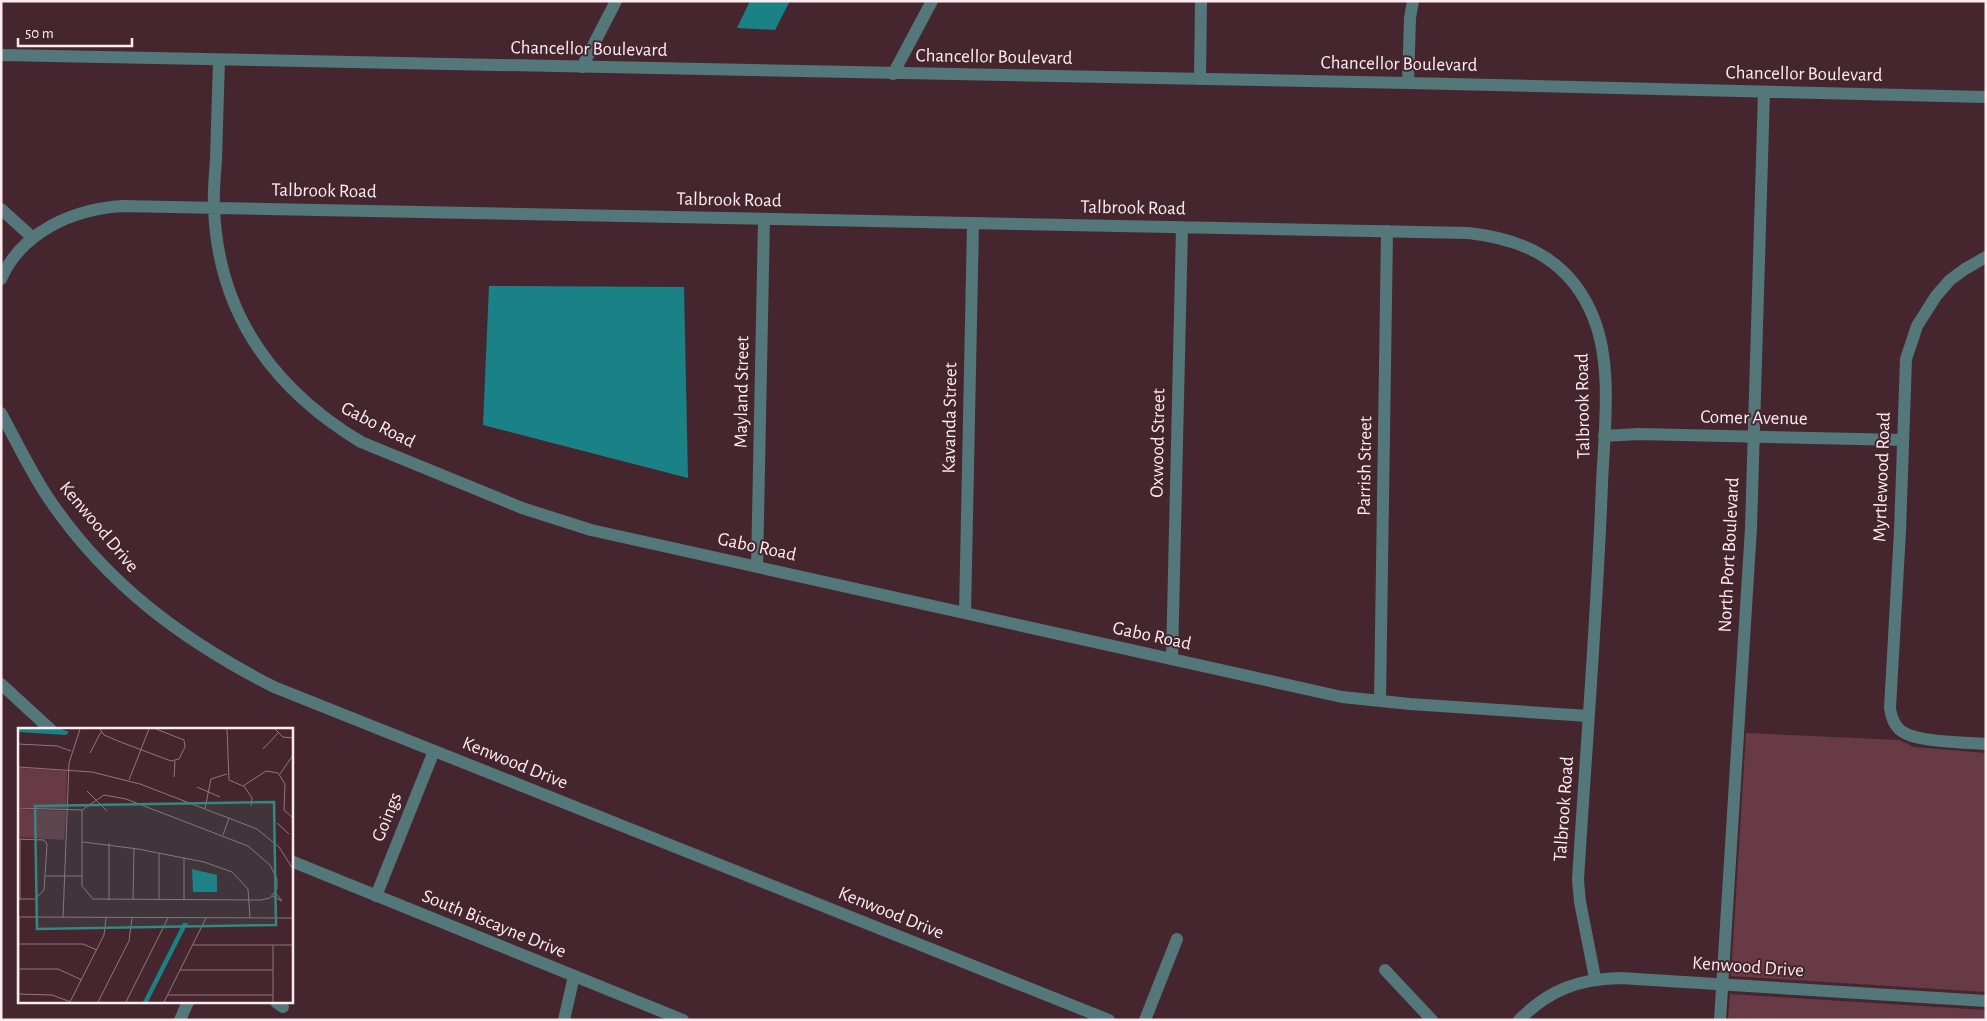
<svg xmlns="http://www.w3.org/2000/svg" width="1987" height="1021" font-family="'Alegreya Sans',sans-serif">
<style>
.green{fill:#673a46}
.water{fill:#1a8186}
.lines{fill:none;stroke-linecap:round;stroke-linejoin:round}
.minor{stroke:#547779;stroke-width:12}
.tertiary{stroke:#547779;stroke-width:12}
.labels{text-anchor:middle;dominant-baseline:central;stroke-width:4;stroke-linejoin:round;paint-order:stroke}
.street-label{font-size:19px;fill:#fdebef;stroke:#45262f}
.inset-road{fill:none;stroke:#8f757c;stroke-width:1}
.view{fill:#338881;fill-opacity:0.15;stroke:#338881;stroke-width:2.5}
.inset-edge{fill:none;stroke:#fdebef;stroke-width:2.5}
</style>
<rect width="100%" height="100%" fill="#45262f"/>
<!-- green -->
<path class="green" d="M1746,733l153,7 15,7 72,6v239l-255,-16z
M1730,994l256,16v10h-258z"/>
<!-- water -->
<path class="water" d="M750,1h40l-15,29 -38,-2z
M489,286l195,1 4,191 -205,-53z"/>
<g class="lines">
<!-- minor -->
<path class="minor" d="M219,60c-1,33 -2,66 -3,99 -1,16 -3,33 -2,49 4,105 59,181 147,234l161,66 69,22 751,167 68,7 178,12
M582,67l34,-66
M893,74l39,-73
M1200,79l1,-78
M1408,83l2,-65 3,-17
M1,209l32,29
M1986,257l-21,12 -15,11 -14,16 -19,30 -11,33 -6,172 -10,177c1,8 3,15 9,21 14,14 66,13 87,15
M1,279c21,-48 73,-70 122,-73l1345,27c58,6 104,29 126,86 19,48 10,115 8,165 -5,132 -16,264 -24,396l2,22 15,76
M1,413c15,28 29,57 46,83 58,87 135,144 227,191l835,333
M1604,436l34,-2 265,6
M757,567l7,-348
M965,613l8,-389
M1172,659l10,-432
M1380,701l7,-470
M376,896l58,-145
M1385,970l47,50
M276,1002l7,5
M180,1020l8,-18
M564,1020l10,-44
M1145,1020l32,-81
M1519,1020c30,-30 59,-41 101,-42l366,23"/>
<!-- tertiary -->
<path class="tertiary" d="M1,55l1407,28 578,14
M1,684l50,46
M291,861l392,159
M1720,1020l31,-492 13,-436"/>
</g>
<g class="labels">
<!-- street labels -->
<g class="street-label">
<text transform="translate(589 49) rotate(1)">Chancellor Boulevard</text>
<text transform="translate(994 57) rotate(1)">Chancellor Boulevard</text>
<text transform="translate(1399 64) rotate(1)">Chancellor Boulevard</text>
<text transform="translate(1804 74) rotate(1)">Chancellor Boulevard</text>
<text transform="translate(324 191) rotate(1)">Talbrook Road</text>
<text transform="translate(729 200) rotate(1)">Talbrook Road</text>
<text transform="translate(1133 208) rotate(1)">Talbrook Road</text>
<text transform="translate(742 392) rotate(-89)">Mayland Street</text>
<text transform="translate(1583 406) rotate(-91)">Talbrook Road</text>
<text transform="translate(950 418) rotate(-89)">Kavanda Street</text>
<text transform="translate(1754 418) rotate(1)">Comer Avenue</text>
<text transform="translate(378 425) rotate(27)">Gabo Road</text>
<text transform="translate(1158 443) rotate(-89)">Oxwood Street</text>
<text transform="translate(1365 466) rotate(-89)">Parrish Street</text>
<text transform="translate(1882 477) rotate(-88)">Myrtlewood Road</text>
<text transform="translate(99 527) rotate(50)">Kenwood Drive</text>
<text transform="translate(757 547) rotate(12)">Gabo Road</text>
<text transform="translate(1729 555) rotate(-87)">North Port Boulevard</text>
<text transform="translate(1152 636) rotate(12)">Gabo Road</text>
<text transform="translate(515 763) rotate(22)">Kenwood Drive</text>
<text transform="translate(1564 809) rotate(-86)">Talbrook Road</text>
<text transform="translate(387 817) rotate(-68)">Goings</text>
<text transform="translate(891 913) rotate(22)">Kenwood Drive</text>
<text transform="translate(494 924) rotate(22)">South Biscayne Drive</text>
<text transform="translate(1748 967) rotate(4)">Kenwood Drive</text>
</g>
</g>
<!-- overview -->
<g transform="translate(18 728)">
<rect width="275" height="275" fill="#45262f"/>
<path d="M0,40l49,3 -1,38 -48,-2zM0,81l48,2 -2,29 -46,-3z" fill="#673a46"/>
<path d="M0,1h43l8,3 -3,3 -48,-3zM174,141l25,6v17h-24zM165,195h5l-40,79h-5z" fill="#1a8186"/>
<path class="inset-road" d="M82,1l4,6 14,6 53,20 8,-2 6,-12 -1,-7 -28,-11M209,1l2,51 14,6 23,-15 12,2 7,11 -1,26 9,8M257,1l8,8 10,1M0,16l39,2 14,5M245,21l15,-16M72,25l11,-21M0,39l74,5 48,12 117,45 22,18 14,22M262,46l13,-19M156,49l1,-16M111,52l20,-51M226,58l8,12 -1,8M179,59l23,10M69,63l20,20M0,80l64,2 22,-15 22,4 122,47 22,19 7,14v10l-7,9 -9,2 -168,-1 -11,-13v-76M187,80l6,-29 16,-5M259,95l12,11M205,107l6,-17M0,111l26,1 3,4 -3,46 -9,9h-17M65,114l55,7 66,13 28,10 16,17 2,29M91,115v57M28,148h36M254,168l10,5 -7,-9M2,172v-61M115,172l1,-52M141,172v-47M166,172v-42M0,189l275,1M45,190l6,-155 11,-34M1,216h64l14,6M175,217h100M255,217v57M1,241h39l24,11M162,242h93M0,266l34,1 19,7M150,267h105M1,274v-85M52,274l34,-67 2,-17M80,274l31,-61 3,-23M108,274l42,-84M146,274l42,-84"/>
<path class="view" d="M256,74l2,123 -239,4 -2,-123z"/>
<rect width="275" height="275" class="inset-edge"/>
</g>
<!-- border -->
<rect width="1987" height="1021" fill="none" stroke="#fdebef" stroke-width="5"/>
<!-- scale -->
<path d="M18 38v8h114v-8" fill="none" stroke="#fdebef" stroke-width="2.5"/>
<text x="25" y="38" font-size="15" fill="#fdebef" stroke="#45262f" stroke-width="4" paint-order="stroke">50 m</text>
</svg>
